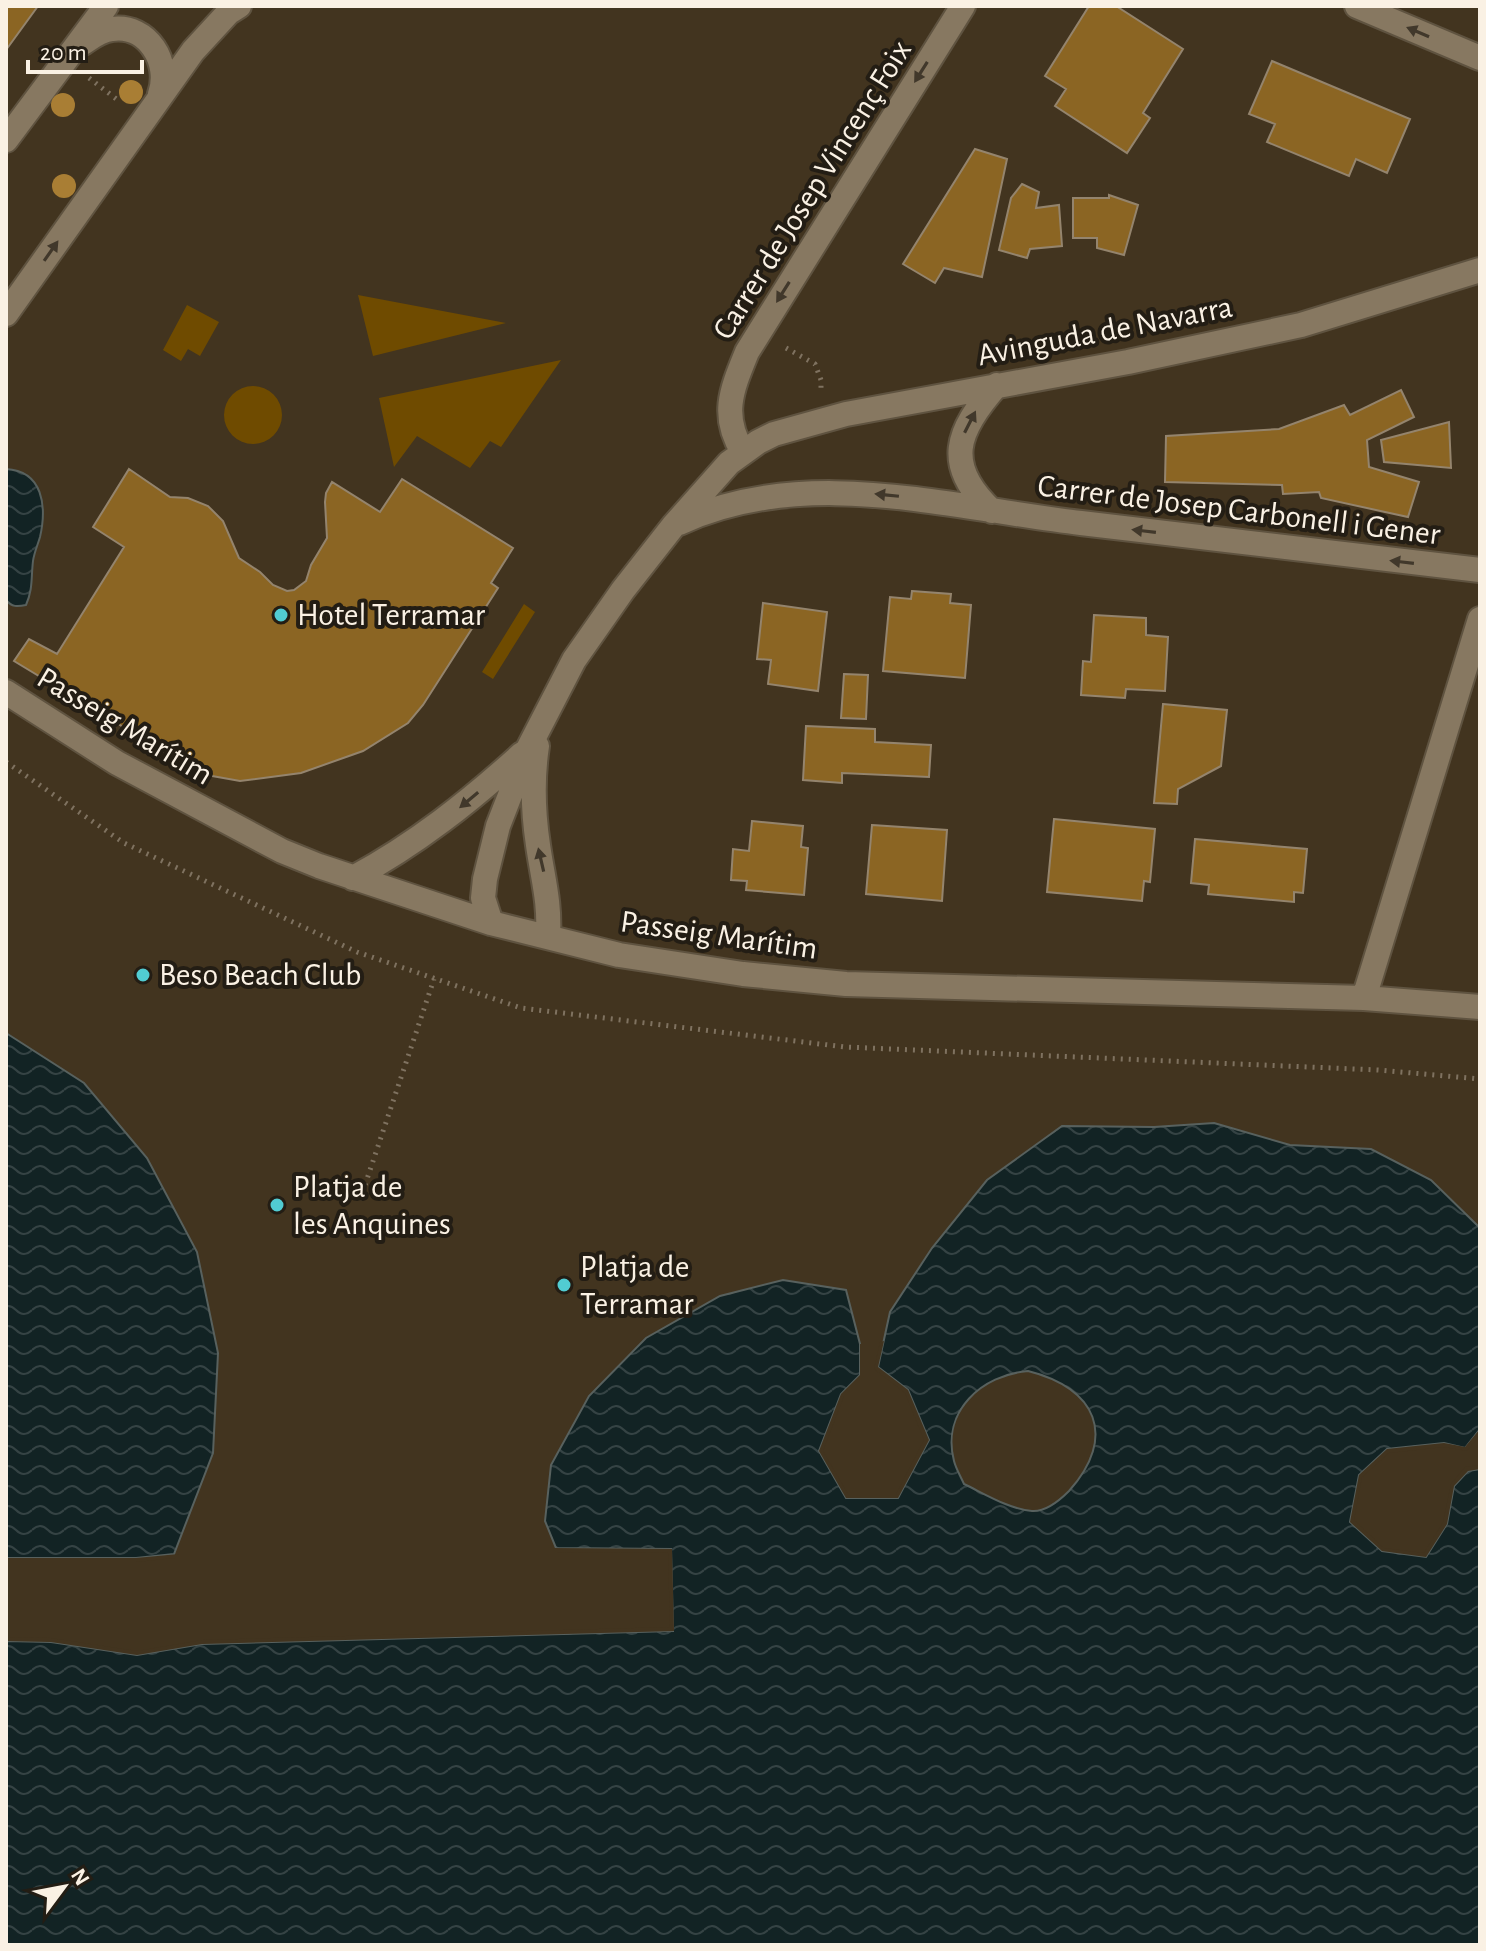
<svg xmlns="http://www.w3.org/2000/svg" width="1486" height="1951" font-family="'Alegreya Sans',sans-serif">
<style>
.grass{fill:#6f4b00}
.water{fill:url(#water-waves);stroke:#58615e;stroke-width:2;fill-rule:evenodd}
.pier{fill:#42341f}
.building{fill:#8b6523;stroke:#94846d;stroke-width:2}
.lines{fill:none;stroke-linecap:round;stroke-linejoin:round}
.minor-casing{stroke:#5f5340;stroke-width:28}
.path{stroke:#7f7260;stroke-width:5;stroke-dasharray:2 6;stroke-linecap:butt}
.minor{stroke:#877861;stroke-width:24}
.tree{fill:#a97e34}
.oneway{fill:#41382b}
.poi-dot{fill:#51ccd2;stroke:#231d14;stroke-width:3}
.labels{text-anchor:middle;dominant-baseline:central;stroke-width:8;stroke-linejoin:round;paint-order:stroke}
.street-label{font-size:32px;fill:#faf1e4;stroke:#231d14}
.poi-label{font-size:32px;fill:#faf1e4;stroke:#231d14;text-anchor:start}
</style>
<defs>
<pattern id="water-waves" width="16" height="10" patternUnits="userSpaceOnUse" patternTransform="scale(2)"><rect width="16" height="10" fill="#122324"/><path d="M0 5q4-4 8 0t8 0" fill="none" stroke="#354344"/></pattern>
</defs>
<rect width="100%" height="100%" fill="#42341f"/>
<!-- grass -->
<path class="grass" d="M358,295l148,28 -133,33z
M187,305l32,17 -19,34 -12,-7 -7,12 -18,-11z
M561,360l-60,87 -11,-6 -20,27 -53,-32 -23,31 -15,-69z
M224 415a29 29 0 1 1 58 0a29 29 0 1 1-58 0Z
M524,604l11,8 -42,67 -11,-7z"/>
<!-- water -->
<path class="water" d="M6,469c37,2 41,37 34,68 -2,7 -6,16 -7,24 -2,17 0,28 -7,44 -9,2 -14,2 -20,-5z
M6,1033l78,50 63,75 50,94 21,101 -5,100 -39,101 -38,4h-130z
M1214,1123l76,22 81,4 60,31 49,48v201l-15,19 -21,-5 -57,6 -28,26 -9,47 32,29 44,6 21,-33 7,-38 14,-15 12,-2v476h-1474v-304l45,1 86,13 65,-11 471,-13 -2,-82 -115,-1 -11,-27 6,-56 38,-69 57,-58 74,-42 63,-16 63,10 14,54v31l-19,19 -22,57 27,47h52l31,-58 -21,-50 -30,-23 12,-55 42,-64 55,-68 75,-54 92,1zM1028,1371c68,17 90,65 41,120 -9,9 -24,21 -37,20 -23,-2 -47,-17 -68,-27 -3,-7 -8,-15 -10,-23 -13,-50 28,-86 74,-90z"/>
<!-- pier -->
<path class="pier" d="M884,1341l-6,26 30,23 21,50 -31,58h-52l-27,-47 22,-57 19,-19v-31h4v32l-20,20 -21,55 25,43h48l28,-54 -19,-47 -31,-24 6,-27z
M1480,1429v6l-13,16 -23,-4 -55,6 -27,24 -8,43 30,28 40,5 19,-31 8,-38 14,-17 15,-2v4l-12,2 -14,15 -7,38 -21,33 -44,-6 -32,-29 9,-47 28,-26 57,-6 21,4z
M552,1548l120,1 2,82 -472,13 -65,11 -86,-13 -45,-1v-4l45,1 86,13 65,-11 468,-13 -2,-74 -112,-1z
M179,1554l-4,4 -39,4h-130v-4h130z"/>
<!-- building -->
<path class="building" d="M6,6h32l-32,44z
M1089,6h27l67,43 -40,64 7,5 -23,35 -72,-47 11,-17 -21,-13z
M1272,61l138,58 -23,54 -31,-14 -7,17 -82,-34 8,-18 -26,-10z
M975,149l32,10 -25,118 -38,-9 -9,15 -32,-19z
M1022,184l17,8 -3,16 23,-3 3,41 -32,3 -3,9 -28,-8 12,-52z
M1109,195l29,10 -14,50 -27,-7v-10h-24v-40h36z
M1401,390l13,27 -47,23 2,27 50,15 -11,35 -87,-19 -2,-6 -36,2 -1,-9 -117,-3 1,-46 113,-7 65,-24 6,10z
M1449,422l2,46 -67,-6 -3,-22z
M129,469l41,28 18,1 20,8 15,15 16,37 21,14 13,13 14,6 7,-1 12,-9 5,-16 16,-27 -2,-36 1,-9 6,-11 48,30 22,-33 111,69 -22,35 7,5 -75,117 -15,18 -45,28 -62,22 -61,8 -39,-7 -187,-113 15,-22 28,15 67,-107 -31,-20z
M912,591l39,3 -1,9 21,2 -6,73 -82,-7 7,-74 21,2z
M763,603l64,9 -9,79 -50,-7 3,-24 -14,-1z
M1094,615l52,3v17l22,2 -3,54 -39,-2 -1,9 -44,-3 2,-34 8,1z
M844,674l24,1 -2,44 -25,-1z
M1163,704l64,6 -6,56 -43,23 -1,15 -23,-1z
M806,726l69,3v13l56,3 -2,32 -87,-4v10l-39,-3z
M1054,819l101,10 -5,53 -6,-1 -2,20 -95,-9z
M752,821l51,5 -2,21 7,1 -4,47 -58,-5 1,-9 -16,-1 2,-31 16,2z
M872,825l75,5 -5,71 -76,-7z
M1195,839l112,10 -4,44 -9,-1v10l-86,-8 1,-9 -18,-2z"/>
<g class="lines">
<defs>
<path id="minor" d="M1357,6l123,52
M83,43c9,-6 17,-13 29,-14 36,-5 59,34 48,65
M6,140l100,-134
M6,314l187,-263 35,-38 11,-7
M743,452c-23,-37 -11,-63 4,-100l216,-346
M992,511c-49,-46 -36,-80 5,-126
M679,523c128,-59 270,-15 402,0 133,16 266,32 399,47
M6,692l111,71 165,88 37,15 172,57 128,32 124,19 103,10 518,14 116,9
M537,746c-5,33 -4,66 1,99 5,35 12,56 10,92
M353,878c63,-34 116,-76 169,-124
M491,923l-8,-25 2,-19 13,-53 30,-77 46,-89 49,-70 51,-65 55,-62 29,-21 16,-8 72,-20 282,-52 173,-37 179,-55
M1364,998l116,-379"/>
</defs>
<!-- minor casing -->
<use href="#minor" class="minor-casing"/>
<!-- path -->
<path class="path" d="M89,78l30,23
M786,348l29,16 6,16v12
M6,762l118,81 233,109 164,56 324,39 533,23 102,9
M360,1200l74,-221"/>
<!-- minor -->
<use href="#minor" class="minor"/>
</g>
<!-- trees -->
<g class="tree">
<circle cx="131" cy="92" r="12"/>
<circle cx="63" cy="105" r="12"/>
<circle cx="64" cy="186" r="12"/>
</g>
<!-- one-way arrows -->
<defs><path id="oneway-solid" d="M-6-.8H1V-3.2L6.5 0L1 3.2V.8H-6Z" transform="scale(2)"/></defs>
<g class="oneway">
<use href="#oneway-solid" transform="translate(1418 32) rotate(-157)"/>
<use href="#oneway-solid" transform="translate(921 72) rotate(122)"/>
<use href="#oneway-solid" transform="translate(51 251) rotate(-55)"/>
<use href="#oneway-solid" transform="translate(783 292) rotate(122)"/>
<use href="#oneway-solid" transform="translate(970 422) rotate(-63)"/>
<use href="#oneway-solid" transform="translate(887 495) rotate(-174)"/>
<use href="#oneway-solid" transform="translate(1144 531) rotate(-173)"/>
<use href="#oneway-solid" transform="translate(1402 562) rotate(-173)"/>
<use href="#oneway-solid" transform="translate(469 800) rotate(140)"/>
<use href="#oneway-solid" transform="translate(541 860) rotate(-103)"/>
</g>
<!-- markers -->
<g class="poi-dot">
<circle cx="281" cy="615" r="8"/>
<circle cx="143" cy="975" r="8"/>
<circle cx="277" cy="1205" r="8"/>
<circle cx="564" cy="1285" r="8"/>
</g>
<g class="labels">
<!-- street labels -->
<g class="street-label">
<text transform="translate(812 190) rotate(-58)">Carrer de Josep Vincenç Foix</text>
<text transform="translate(1105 331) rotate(-11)">Avinguda de Navarra</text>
<text transform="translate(1239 510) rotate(7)">Carrer de Josep Carbonell i Gener</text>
<text transform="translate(125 726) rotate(31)">Passeig Marítim</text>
<text transform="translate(719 935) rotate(8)">Passeig Marítim</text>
</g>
<!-- poi labels -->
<g class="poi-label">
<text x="297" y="615">Hotel Terramar</text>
<text x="159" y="975">Beso Beach Club</text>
<text x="293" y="1187">Platja de<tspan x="293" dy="37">les Anquines</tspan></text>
<text x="580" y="1267">Platja de<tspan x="580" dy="37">Terramar</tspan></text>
</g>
</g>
<!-- border -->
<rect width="1486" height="1951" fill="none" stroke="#faf1e4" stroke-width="16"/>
<!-- north arrow -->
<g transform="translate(64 1887) rotate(58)" stroke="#231d14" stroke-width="6" paint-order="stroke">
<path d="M0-6L14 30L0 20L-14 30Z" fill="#faf1e4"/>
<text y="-12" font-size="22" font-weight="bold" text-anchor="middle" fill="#faf1e4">N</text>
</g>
<!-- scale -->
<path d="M28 60v12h114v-12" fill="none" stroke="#faf1e4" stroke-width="4"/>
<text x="40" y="60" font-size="24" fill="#faf1e4" stroke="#231d14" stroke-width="6" paint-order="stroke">20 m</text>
</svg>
